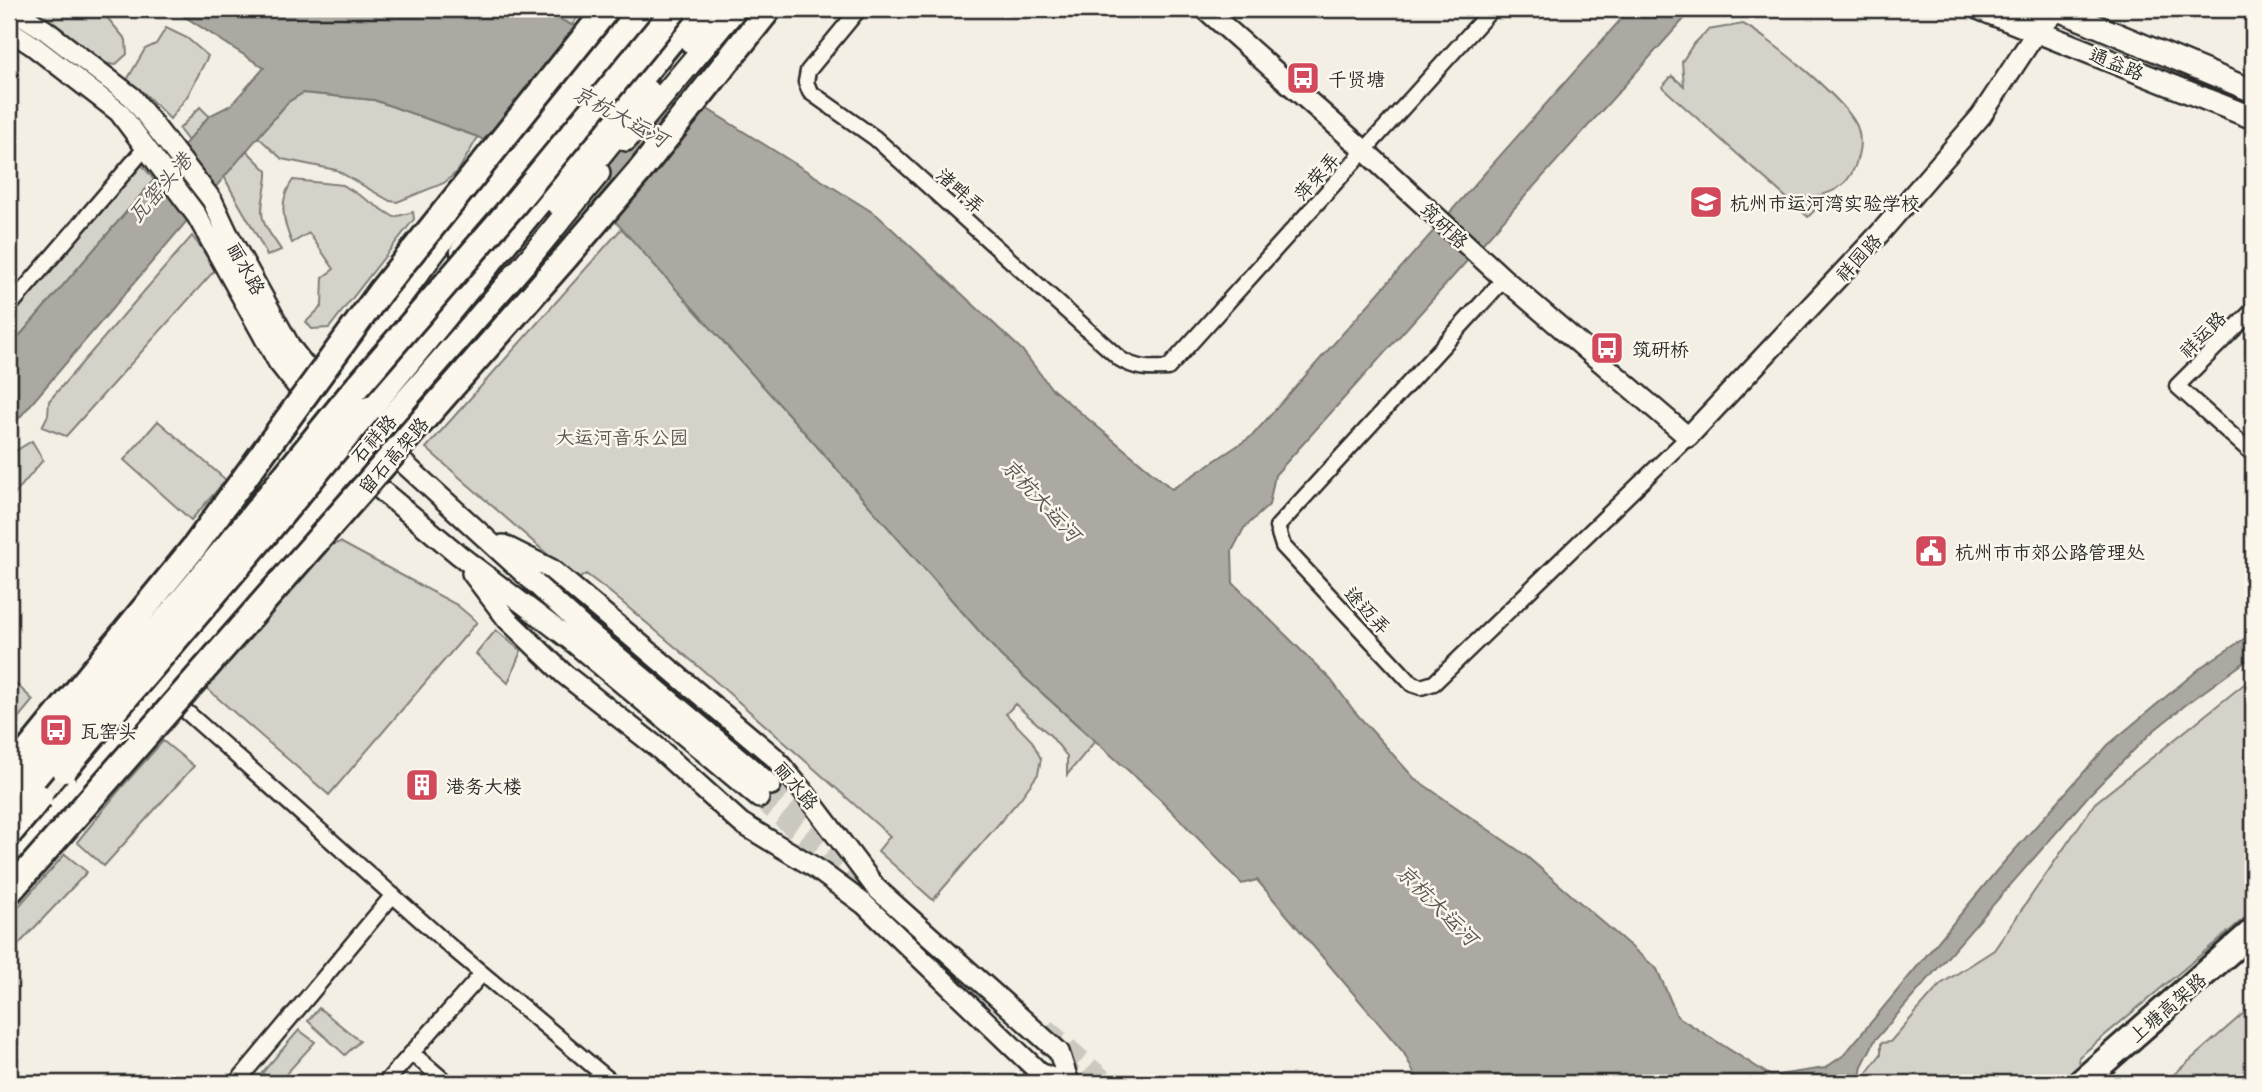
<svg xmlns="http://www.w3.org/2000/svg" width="2262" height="1092" font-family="Mali,'LXGW WenKai TC',sans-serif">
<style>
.green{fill:#d5d2c9;stroke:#807e7a;stroke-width:2}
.water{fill:#aca9a2;stroke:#787772;stroke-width:2}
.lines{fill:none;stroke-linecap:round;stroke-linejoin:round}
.secondary-tunnel{stroke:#cbc8bf;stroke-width:19;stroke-dasharray:19 10;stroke-linecap:butt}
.street-casing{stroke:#2b2b2b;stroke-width:19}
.secondary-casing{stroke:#2b2b2b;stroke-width:24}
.primary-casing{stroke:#2b2b2b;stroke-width:26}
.highway-casing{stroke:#2b2b2b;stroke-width:30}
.street{stroke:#fbf7ec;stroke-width:14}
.secondary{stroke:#fbf7ec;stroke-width:19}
.primary{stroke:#fbf7ec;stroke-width:21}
.highway{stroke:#fbf7ec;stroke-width:24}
.highway-bridge-casing{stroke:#2b2b2b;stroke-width:30;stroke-linecap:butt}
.highway-bridge{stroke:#fbf7ec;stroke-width:24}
.labels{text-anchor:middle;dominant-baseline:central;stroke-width:5;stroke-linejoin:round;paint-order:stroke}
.street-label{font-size:19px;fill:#2b2b2b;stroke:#fbf7ec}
.poi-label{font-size:19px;fill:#2b2b2b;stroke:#fbf7ec;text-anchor:start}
.park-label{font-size:19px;fill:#565552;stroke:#fbf7ec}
.water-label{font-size:21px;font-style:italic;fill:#585755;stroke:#fbf7ec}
</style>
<rect width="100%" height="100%" fill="#f3efe4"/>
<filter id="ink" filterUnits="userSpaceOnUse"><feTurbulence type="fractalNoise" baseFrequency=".0143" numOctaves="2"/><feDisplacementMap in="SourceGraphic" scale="14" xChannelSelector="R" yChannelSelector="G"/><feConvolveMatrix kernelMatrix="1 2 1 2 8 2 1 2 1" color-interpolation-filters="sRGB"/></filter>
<g filter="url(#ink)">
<!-- green -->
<path class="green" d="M34,9h66l26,31 1,14 -12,11 -11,-2z
M494,9h89l-26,38z
M1743,24c24,12 108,80 115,105 4,13 1,25 -3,37 -8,22 -26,29 -47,31l10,10 -10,10 -146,-130 10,-11 12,10 -2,-24 10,-16 16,-16z
M166,28l21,10 21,18 -20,39 -18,24 -25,-25 -18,-14 18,-31 11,-5z
M303,93l71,7 104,37 -20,34 -14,12 -47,19 -7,-1 -54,-31 -54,-11 -24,-22 30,-35z
M200,107l9,9 -21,25 -9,-12z
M246,150l21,21c1,16 -8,32 -4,48 2,10 12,21 18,31l-14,6c-12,-28 -30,-52 -43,-80z
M142,165l12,15 -145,168v-29z
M293,180l50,5 51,32 19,-5 1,7 -85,109 -17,1 -6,-7 16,-16 1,-29 11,-8 -25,-36 -17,10c-9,-21 -14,-43 1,-63z
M622,228l192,215 187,213 94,85 -28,34v-19l-17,-21 -35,-31 -9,10 26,27 9,18 -3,15 -18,25 -87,101 -55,-49 12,-15 -185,-164 -94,-79 -25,-19 -9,6 -151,-132z
M192,236l10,13 13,21 -149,166 -24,-9 6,-12 1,-14z
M158,421l68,59 -35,40 -67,-60z
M32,441l11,19 -34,41v-46z
M340,542l117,63 20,17 -148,173 -124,-108 127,-142z
M496,630l25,21 -13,32 -32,-29z
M9,677l24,23 -24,29z
M2253,677v234l-174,146 1,9 -20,17h-201l22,-29v-11l9,-1 51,-58 53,-34 101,-147z
M163,741l31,25 -90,100 -27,-24 44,-54z
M65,854l22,18 -69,73 -9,-8v-20z
M2253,1005v78h-89z
M319,1008l41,33 -15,14 -37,-34z
M299,1030l16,12 -37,41h-4l-12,-10z"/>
<!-- water -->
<path class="water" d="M173,9h365l38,18 301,188 145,135 29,38 121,101 80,-53 378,-427h63l-418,466 -6,30 -25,23 -12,23 1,32 98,97 24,32 59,66 111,77 132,114 20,47 94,60 54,-8 19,-13 154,-186 110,-124 96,-80 49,-32v23l-65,47 -36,29 -63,63 -214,245 -13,26 -3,17h-440l-15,-30 -147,-173 -15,4 -81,-84 -160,-144 -187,-213 -199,-222 -137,-84 -104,-37 -71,-7 -15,9 -279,328v-82l200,-232 22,-11 33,-37z"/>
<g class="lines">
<!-- secondary-tunnel -->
<path class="secondary-tunnel" d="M771,785l64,56
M759,798l162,143
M1046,1028l62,55
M1059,1062l24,21"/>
<defs>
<path id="street" d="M859,9l-51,62 -2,11 4,10 65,46 245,221c16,10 29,10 48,9l324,-359
M1504,279l-227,248 6,19 129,138 9,3 13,-4 254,-246
M9,307l137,-160
M2253,310l-76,76 76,68
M171,698l281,250 161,135
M412,1053l35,30
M236,1083l157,-188
M385,1083l97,-109"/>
<path id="secondary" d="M12,9l33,21 87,67 80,103 15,32 64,116 32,41
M1205,9l160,142 139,128 184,158 192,-204 101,-117 56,-85 22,-22
M2033,9l4,22
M9,30l23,15 87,67 78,104 81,146 33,42
M363,426l222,203 186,156
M343,453l7,11 109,91 109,83 191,160
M503,545l48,24 223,188 32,38 70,93 183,164 10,31
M472,573l35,46 57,55 94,74 83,75 73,44 50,37 176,169 24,10"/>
<path id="primary" d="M1980,9l273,109
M2056,9l197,82
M626,140l110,-131
M260,488l56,-79 150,-199 166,-201
M9,867l341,-403 177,-203 72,-88"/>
<path id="highway" d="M692,41l26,-32
M557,202l28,-30 64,-79
M463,251l86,-117 103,-125
M369,409l328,-400
M2080,1083l173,-152"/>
</defs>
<!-- street casing -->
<use href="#street" class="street-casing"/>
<!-- secondary casing -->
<use href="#secondary" class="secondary-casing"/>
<!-- primary casing -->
<use href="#primary" class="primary-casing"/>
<!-- highway casing -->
<use href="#highway" class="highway-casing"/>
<!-- street -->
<use href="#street" class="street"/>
<!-- secondary -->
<use href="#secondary" class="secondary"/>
<!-- primary -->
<use href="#primary" class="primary"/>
<!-- highway -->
<use href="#highway" class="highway"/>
<defs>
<path id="highway-bridge" d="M64,770l204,-239 101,-122
M9,774l186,-228 185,-254 227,-283
M9,808l241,-289 100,-124 162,-188 163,-198
M9,834l31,-37
M9,892l557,-635 73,-85 130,-163"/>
</defs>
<!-- highway-bridge casing -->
<use href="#highway-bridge" class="highway-bridge-casing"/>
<!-- highway-bridge -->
<use href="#highway-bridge" class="highway-bridge"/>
</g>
</g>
<!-- icons -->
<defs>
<symbol id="bus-square" viewBox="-11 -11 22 22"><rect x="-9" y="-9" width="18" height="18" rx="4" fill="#d1495b" stroke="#fbf7ec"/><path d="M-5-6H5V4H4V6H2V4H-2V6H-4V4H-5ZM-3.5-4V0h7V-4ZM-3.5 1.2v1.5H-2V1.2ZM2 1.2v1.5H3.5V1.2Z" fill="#fff"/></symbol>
<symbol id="school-square" viewBox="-11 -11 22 22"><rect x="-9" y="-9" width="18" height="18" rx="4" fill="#d1495b" stroke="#fbf7ec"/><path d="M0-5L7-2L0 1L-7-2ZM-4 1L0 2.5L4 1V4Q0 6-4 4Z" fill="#fff"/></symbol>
<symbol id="civic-square" viewBox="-11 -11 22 22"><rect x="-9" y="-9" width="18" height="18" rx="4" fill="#d1495b" stroke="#fbf7ec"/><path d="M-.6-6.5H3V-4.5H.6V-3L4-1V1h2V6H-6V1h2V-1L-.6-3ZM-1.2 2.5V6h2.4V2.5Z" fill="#fff"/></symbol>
<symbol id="building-square" viewBox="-11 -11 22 22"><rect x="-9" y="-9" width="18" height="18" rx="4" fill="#d1495b" stroke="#fbf7ec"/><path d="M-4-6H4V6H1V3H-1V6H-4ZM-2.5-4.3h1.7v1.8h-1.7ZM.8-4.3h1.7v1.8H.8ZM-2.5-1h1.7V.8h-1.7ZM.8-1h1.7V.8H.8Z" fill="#fff"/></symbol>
</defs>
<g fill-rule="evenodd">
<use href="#bus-square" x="1284" y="59" width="38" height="38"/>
<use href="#school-square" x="1687" y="183" width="38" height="38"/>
<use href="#bus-square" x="1588" y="329" width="38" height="38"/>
<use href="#civic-square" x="1912" y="532" width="38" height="38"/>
<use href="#bus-square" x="37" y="711" width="38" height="38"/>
<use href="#building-square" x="403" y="766" width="38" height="38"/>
</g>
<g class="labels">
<!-- street labels -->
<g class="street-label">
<text transform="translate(2117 63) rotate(22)">通益路</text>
<text transform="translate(1316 176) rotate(-48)">萍荣弄</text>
<text transform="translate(961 190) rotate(42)">渚畔弄</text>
<text transform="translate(1445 225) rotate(43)">筑研路</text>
<text transform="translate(1858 257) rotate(-47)">祥园路</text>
<text transform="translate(247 268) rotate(61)">丽水路</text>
<text transform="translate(2202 334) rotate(-45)">祥运路</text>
<text transform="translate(373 438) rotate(-48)">石祥路</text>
<text transform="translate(393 455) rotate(-49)">留石高架路</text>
<text transform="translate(1368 610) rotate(47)">途迈弄</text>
<text transform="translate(797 785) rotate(50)">丽水路</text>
<text transform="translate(2167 1007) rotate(-41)">上塘高架路</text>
</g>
<!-- poi labels -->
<g class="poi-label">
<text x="1328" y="78">千贤塘</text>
<text x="1730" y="202">杭州市运河湾实验学校</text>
<text x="1632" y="348">筑研桥</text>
<text x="1955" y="551">杭州市市郊公路管理处</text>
<text x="80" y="730">瓦窑头</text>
<text x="446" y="785">港务大楼</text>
</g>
<!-- park labels -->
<g class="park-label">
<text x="622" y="436">大运河音乐公园</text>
</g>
<!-- water labels -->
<g class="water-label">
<text transform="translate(621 115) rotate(29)">京杭大运河</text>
<text transform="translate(159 187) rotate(-49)">瓦窑头港</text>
<text transform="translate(1042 499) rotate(47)">京杭大运河</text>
<text transform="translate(1438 904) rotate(45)">京杭大运河</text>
</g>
</g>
<!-- margin -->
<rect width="2262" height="1092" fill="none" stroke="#fbf7ec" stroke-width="35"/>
<rect x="18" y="18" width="2227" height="1057" fill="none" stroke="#2b2b2b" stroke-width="2.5" filter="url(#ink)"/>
</svg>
